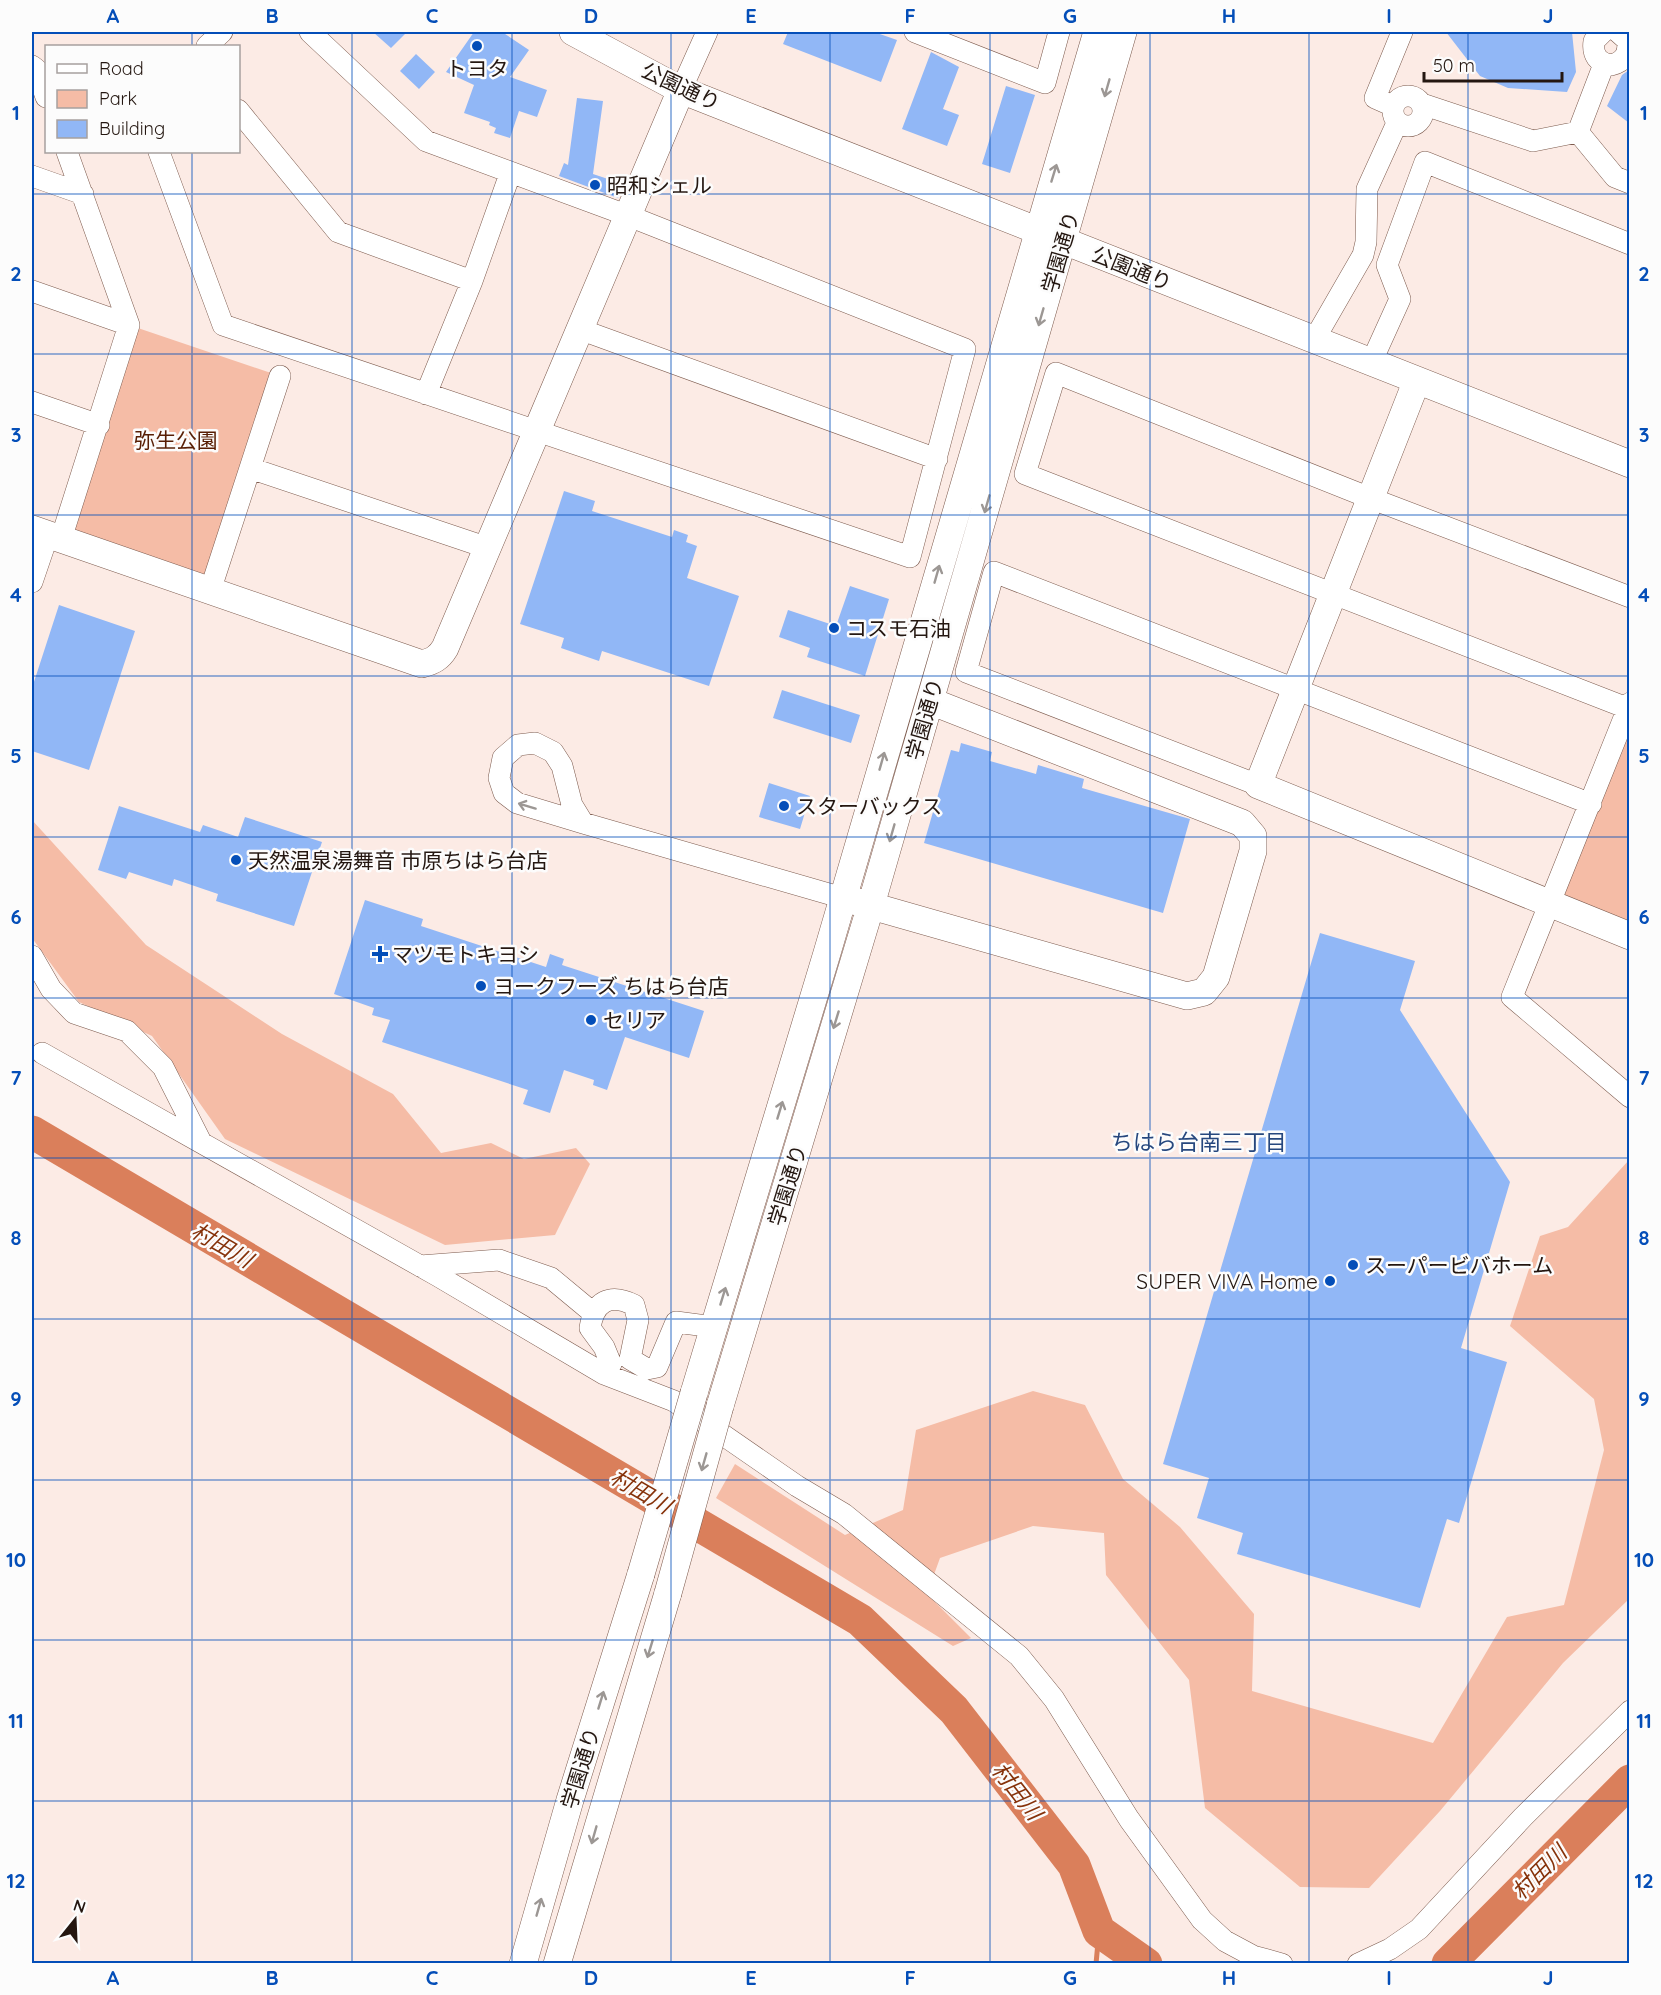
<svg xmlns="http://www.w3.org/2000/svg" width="1661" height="1995" font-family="Quicksand,'Noto Sans JP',sans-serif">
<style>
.green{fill:#f5bca6}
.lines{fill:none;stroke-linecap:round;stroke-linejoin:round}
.stream{stroke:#da7f5b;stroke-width:5}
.river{stroke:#da7f5b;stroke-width:33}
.building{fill:#91b7f6}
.minor-casing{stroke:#7d5b4e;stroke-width:22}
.tertiary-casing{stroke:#7d5b4e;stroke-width:28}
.minor{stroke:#fff;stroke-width:21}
.tertiary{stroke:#fff;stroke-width:27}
.tertiary-bridge-casing{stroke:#7d5b4e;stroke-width:28;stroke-linecap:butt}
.tertiary-bridge{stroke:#fff;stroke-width:27}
.oneway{stroke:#9c9794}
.grid{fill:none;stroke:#044eb8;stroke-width:1.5;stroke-opacity:0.55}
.poi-dot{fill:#044eb8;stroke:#fcfcfc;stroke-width:2}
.labels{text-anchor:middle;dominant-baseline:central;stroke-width:5;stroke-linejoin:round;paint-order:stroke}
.poi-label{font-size:21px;fill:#241711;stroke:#fcfcfc;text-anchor:start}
.street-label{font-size:21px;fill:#241711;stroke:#fcfcfc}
.park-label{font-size:21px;fill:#581e04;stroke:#fcfcfc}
.neighbourhood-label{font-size:22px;fill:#26477e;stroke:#fcfcfc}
.water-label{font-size:22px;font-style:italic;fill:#86320a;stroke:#fcfcfc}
.neatline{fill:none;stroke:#044eb8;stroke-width:2}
.grid-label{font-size:20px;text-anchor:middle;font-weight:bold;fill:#044eb8}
</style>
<rect width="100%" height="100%" fill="#fcebe5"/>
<!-- green -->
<path class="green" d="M129,325l151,51 -70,215 -149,-52z
M1629,704v232l-78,-31z
M32,820l114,125 136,89 111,60 48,59 50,-10 33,16 52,-11 14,16 -35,71 -110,10 -220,-106 -73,-103 -73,-34 -47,-64z
M1629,1160v439l-66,64 -123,148 -71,77 -69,-1 -95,-79 -16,-128 -83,-105 -2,-42 -71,-7 -93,32 -13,36 44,44 -18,8 -237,-148 19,-34 110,71 58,-25 13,-80 117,-39 52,14 38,74 57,48 74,87 -2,77 181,52 74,-126 57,-12 40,-155 -10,-51 -84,-73 30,-90 28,-9z"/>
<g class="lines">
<!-- stream -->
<path class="stream" d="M1096,1964l3,-33"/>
<!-- river -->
<path class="river" d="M32,1132l828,488 94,90 120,155 25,66 47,33
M1448,1964l182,-183"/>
</g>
<!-- building -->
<path class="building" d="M373,32h34l-16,16z
M474,32h28l27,18 -19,27 37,13 -10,27 -18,-6 -9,27 -16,-5 2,-5 -7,-3 1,-3 -26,-9 10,-28 -28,-13z
M788,32h86l23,8 -16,42 -98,-38z
M1446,32h126l4,40 -9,20 -59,-4 -28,-12z
M931,52l28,15 -16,42 16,6 -12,31 -45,-17z
M416,54l19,18 -16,17 -19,-18z
M1629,70v53l-22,-17 15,-31z
M1006,86l29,9 -25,78 -28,-9z
M577,98l26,3 -10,73 30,10 -5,14 -59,-22 5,-13 4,2z
M564,491l31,10 -3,10 80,26 2,-7 14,5 -2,7 11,4 -10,32 52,18 -30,90 -107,-35 -3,10 -38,-13 3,-10 -44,-14z
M850,586l39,13 -24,77 -58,-19 3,-9 -31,-11 9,-27 48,16z
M59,605l76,26 -46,139 -57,-19v-63z
M782,690l78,25 -9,28 -78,-25z
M961,743l31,9 -2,9 46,13 2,-9 46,14 -2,9 108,31 -27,94 -239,-70 27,-93 8,2z
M769,783l41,13 -10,33 -41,-12z
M119,806l81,26 3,-7 35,12 7,-20 77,25 -28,84 -78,-25 2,-7 -44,-15 -2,7 -43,-14 -3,7 -28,-9z
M365,900l58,19 -2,7 125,41 4,-13 14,5 -2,6 142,46 -15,47 -64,-21 -18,53 -14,-5 1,-5 -30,-10 -14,43 -27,-9 5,-14 -146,-48 8,-22 -18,-5 2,-7 -40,-14z
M1320,933l95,28 -15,49 110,172 -49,166 46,14 -48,161 -12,-4 -27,89 -183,-54 6,-21 -46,-15 12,-40 -46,-14z"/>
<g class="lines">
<defs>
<path id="minor" d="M915,32l130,51 14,-51
M1603,32l-9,9c-2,14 4,22 17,24 13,-3 19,-12 16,-25l-9,-8
M207,46l15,-14
M32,66l4,3 10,28
M681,90l26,-58
M1393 111a15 15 0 1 1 30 0a15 15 0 1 1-30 0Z
M1422,104l111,37 45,-9 37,45 15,6
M1393,106l-18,-8 27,-66
M238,110l100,122 134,49
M1578,132l26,-68
M159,152l64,173 687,232 55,-208 -336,-133 -203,-75 -116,-109
M32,176l51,18
M32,291l97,34
M579,329l358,130
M1314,340l49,-85 3,-13 1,-53 30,-66
M1371,363l29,-64 -13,-34 38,-103 205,82
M426,394l46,-113 38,-107
M32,402l67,23
M250,468l238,80
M61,539l68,-214 -62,-173
M32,582l16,-47
M210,591l70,-215
M1630,703l-118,294 118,100
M1627,708l-602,-234 31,-101 314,125 260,99
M1258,785l-292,-113 28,-100 597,232
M583,823l-11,-18 -10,-39 -9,-14 -18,-9 -17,2 -15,13 -4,20 5,15 13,10 66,20 260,75
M32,956l19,33 23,24 53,18 36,36 38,75
M42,1053l396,223 166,98 70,27 123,85 47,28 175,142 35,43 75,120 73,101 23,21 28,15 29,8
M420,1266l79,-6 52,18 41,34
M604,1374l7,-10 -7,-17 -14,-19c4,-27 20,-35 44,-23l4,15 -8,39 17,10 10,-2 19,-45 38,5
M1358,1964l32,-15 29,-20 104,-112 107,-106"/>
<path id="tertiary" d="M573,32l108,58 949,374
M1417,380l-159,405 372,151
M32,529l390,135c11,-3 17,-6 23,-16l236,-558
M854,901l333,95 17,-4 12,-15 37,-126v-15l-11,-13 -312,-122
M694,1393l133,-440 270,-921
M720,1406l151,-501 252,-873
M523,1964l47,-164 71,-226
M557,1964l111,-371"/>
</defs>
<!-- minor casing -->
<use href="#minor" class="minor-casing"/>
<!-- tertiary casing -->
<use href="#tertiary" class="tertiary-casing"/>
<!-- minor -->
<use href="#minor" class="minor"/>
<!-- tertiary -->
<use href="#tertiary" class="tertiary"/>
<defs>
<path id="tertiary-bridge" d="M641,1574l53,-181
M668,1593l52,-187"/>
</defs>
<!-- tertiary-bridge casing -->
<use href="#tertiary-bridge" class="tertiary-bridge-casing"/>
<!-- tertiary-bridge -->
<use href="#tertiary-bridge" class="tertiary-bridge"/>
</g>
<!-- one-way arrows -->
<defs><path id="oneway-shaft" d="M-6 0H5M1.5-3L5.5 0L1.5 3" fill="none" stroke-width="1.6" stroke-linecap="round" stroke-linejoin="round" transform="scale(1.5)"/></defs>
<g class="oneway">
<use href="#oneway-shaft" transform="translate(1107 88) rotate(106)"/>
<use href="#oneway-shaft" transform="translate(1054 173) rotate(-73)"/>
<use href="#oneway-shaft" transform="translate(1041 317) rotate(106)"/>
<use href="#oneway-shaft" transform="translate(987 504) rotate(106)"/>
<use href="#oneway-shaft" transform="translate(937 574) rotate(-74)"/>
<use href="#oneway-shaft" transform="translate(882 761) rotate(-74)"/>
<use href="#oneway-shaft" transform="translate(527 806) rotate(-163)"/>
<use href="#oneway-shaft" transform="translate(892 833) rotate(106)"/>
<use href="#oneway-shaft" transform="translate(836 1020) rotate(107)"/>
<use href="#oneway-shaft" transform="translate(780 1110) rotate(-73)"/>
<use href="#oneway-shaft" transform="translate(723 1296) rotate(-73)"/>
<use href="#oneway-shaft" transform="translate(704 1462) rotate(106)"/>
<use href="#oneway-shaft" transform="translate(650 1649) rotate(107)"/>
<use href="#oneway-shaft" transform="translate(601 1700) rotate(-73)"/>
<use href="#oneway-shaft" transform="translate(594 1835) rotate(106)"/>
<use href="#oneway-shaft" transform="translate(539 1907) rotate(-74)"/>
</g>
<!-- grid -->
<path class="grid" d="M192,32v14M352,32v1932M512,32v1932M671,32v1932M830,32v1932M990,32v1932M1150,32v1932M1309,32v1932M1468,32v1932M192,152v1812M32,194h1598M32,354h1598M32,515h1598M32,676h1598M32,837h1598M32,998h1598M32,1158h1598M32,1319h1598M32,1480h1598M32,1640h1598M32,1801h1598"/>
<!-- markers -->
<g class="poi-dot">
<circle cx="477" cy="46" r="6"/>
<circle cx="595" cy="185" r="6"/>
<circle cx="834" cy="628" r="6"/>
<circle cx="784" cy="806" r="6"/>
<circle cx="236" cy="860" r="6"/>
<path d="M377 945h6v6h6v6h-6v6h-6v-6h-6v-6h6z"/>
<circle cx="481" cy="986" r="6"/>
<circle cx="591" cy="1020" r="6"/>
<circle cx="1353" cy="1265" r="6"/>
<circle cx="1330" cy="1281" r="6"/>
</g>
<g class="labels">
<!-- poi labels -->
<g class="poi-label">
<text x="477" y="68" text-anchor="middle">トヨタ</text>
<text x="607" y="185">昭和シェル</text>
<text x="846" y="628">コスモ石油</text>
<text x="796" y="806">スターバックス</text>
<text x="248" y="860">天然温泉湯舞音 市原ちはら台店</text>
<text x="392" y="954">マツモトキヨシ</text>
<text x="493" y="986">ヨークフーズ ちはら台店</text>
<text x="603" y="1020">セリア</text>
<text x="1365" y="1265">スーパービバホーム</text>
<text x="1318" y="1281" text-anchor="end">SUPER VIVA Home</text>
</g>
<!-- street labels -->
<g class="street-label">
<text transform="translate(681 86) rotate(25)">公園通り</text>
<text transform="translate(1060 252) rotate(-74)">学園通り</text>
<text transform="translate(1132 268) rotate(22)">公園通り</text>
<text transform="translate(924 719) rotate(-74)">学園通り</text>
<text transform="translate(787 1185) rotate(-73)">学園通り</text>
<text transform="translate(580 1768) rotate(-73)">学園通り</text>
</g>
<!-- park labels -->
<g class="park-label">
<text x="176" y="440">弥生公園</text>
</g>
<!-- neighbourhood labels -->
<g class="neighbourhood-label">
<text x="1199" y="1142">ちはら台南三丁目</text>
</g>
<!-- water labels -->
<g class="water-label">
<text transform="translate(222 1245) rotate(30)">村田川</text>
<text transform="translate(641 1491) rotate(30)">村田川</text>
<text transform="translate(1017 1791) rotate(52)">村田川</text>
<text transform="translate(1539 1872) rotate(-45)">村田川</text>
</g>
</g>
<!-- border -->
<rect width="1661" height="1995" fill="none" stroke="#fcfcfc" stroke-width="66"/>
<!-- legend -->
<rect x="45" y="45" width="195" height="108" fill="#fcfcfc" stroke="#a6a09e" stroke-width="1.5"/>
<rect x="57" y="64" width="30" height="9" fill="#ffffff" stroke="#a6a09e" stroke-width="1.5"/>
<text x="99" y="75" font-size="18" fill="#241711">Road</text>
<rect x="57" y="90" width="30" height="18" fill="#f5bca6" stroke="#a6a09e" stroke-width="1.5"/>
<text x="99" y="105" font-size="18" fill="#241711">Park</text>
<rect x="57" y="120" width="30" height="18" fill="#91b7f6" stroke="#a6a09e" stroke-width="1.5"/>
<text x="99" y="135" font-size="18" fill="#241711">Building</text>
<!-- north arrow -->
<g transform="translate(75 1920) rotate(18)" stroke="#fcfcfc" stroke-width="4.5" paint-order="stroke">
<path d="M0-4.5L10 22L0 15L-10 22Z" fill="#241711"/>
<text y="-9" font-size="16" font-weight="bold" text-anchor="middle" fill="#241711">N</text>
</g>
<!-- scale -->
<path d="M1424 72v9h138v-9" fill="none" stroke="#241711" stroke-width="3"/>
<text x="1433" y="72" font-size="18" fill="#241711" stroke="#fcfcfc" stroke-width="4.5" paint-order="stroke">50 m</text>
<rect x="33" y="33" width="1595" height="1929" class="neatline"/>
<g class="grid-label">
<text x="113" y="23">A</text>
<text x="272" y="23">B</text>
<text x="432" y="23">C</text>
<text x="591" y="23">D</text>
<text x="751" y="23">E</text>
<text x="910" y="23">F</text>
<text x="1070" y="23">G</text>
<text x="1229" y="23">H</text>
<text x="1389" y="23">I</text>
<text x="1548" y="23">J</text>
<text x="16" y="120">1</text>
<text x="1644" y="120">1</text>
<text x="16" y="281">2</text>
<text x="1644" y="281">2</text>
<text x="16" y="442">3</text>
<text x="1644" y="442">3</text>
<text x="16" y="602">4</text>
<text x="1644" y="602">4</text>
<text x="16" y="763">5</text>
<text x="1644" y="763">5</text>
<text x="16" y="924">6</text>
<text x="1644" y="924">6</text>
<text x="16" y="1085">7</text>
<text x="1644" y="1085">7</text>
<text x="16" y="1245">8</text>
<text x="1644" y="1245">8</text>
<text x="16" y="1406">9</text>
<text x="1644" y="1406">9</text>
<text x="16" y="1567">10</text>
<text x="1644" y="1567">10</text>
<text x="16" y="1728">11</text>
<text x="1644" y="1728">11</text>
<text x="16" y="1888">12</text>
<text x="1644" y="1888">12</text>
<text x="113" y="1985">A</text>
<text x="272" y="1985">B</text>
<text x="432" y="1985">C</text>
<text x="591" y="1985">D</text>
<text x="751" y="1985">E</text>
<text x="910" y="1985">F</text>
<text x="1070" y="1985">G</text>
<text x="1229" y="1985">H</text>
<text x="1389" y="1985">I</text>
<text x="1548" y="1985">J</text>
</g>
</svg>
